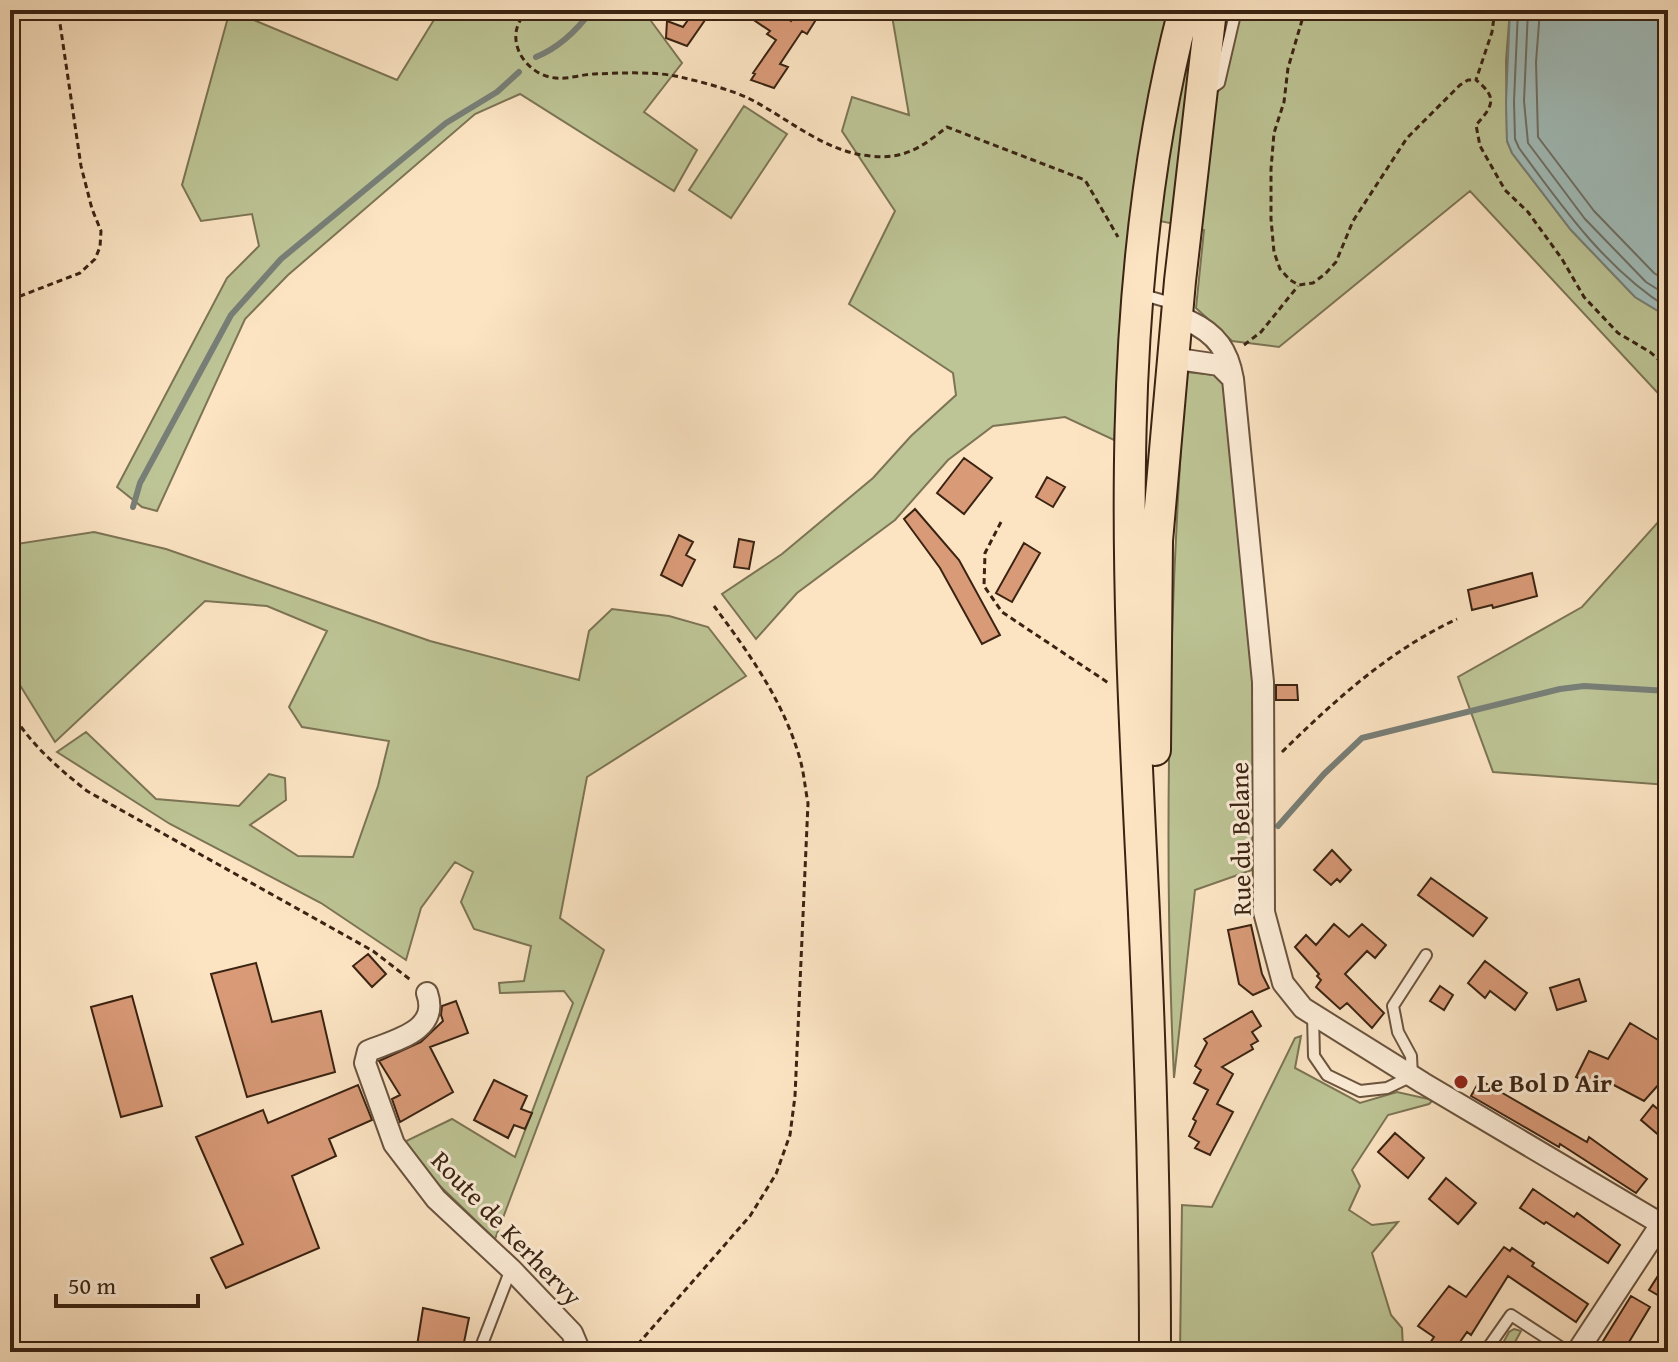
<svg xmlns="http://www.w3.org/2000/svg" width="1678" height="1362" font-family="'Gentium Book Plus',serif">
<style>
.green{fill:#bdc495;stroke:#7c7454;stroke-width:2}
.water{fill:#a1bdbb;stroke:#787f77;stroke-width:2}
.lines{fill:none;stroke-linecap:round;stroke-linejoin:round}
.shore{stroke:#6e7066;stroke-width:2}
.stream{stroke:#787f77;stroke-width:6}
.building{fill:#d99a78;stroke:#3a2312;stroke-width:2}
.service-casing{stroke:#6a533e;stroke-width:14}
.minor-casing{stroke:#6a533e;stroke-width:24}
.primary-casing{stroke:#3a2312;stroke-width:34}
.path{stroke:#3a2312;stroke-width:3;stroke-dasharray:6 4;stroke-linecap:butt}
.service{stroke:#fdedd8;stroke-width:10}
.minor{stroke:#fdedd8;stroke-width:20}
.primary{stroke:#fce4c3;stroke-width:30}
.poi-dot{fill:#8f2418;stroke:#fdedd8;stroke-width:3}
.labels{text-anchor:middle;dominant-baseline:central;stroke-width:6;stroke-linejoin:round;paint-order:stroke}
.street-label{font-size:26px;fill:#3a2312;stroke:#fdedd8}
.poi-label{font-size:26px;font-weight:bold;fill:#3a2312;stroke:#fdedd8;text-anchor:start}
</style>
<rect width="100%" height="100%" fill="#fce4c3"/>
<filter id="stains"><feTurbulence type="fractalNoise" baseFrequency=".0025" numOctaves="4"/><feColorMatrix values="0 0 0 0 .2 0 0 0 0 .09 0 0 0 0 .02 0 0 0 .5 -.17"/></filter>
<radialGradient id="worn" r=".72"><stop offset=".6" stop-color="#630" stop-opacity="0"/><stop offset="1" stop-color="#630" stop-opacity=".3"/></radialGradient>
<!-- green -->
<path class="green" d="M230,10l167,70 43,-70h216l-5,11 31,42 -38,49 53,38 -23,41 -154,-97 -45,20 -187,161 -43,44 -88,192 -15,-4 -25,-20 110,-209 32,-32 -7,-32 -51,7 -19,-36z
M891,10h619l-4,51 1,80 5,12 59,77 64,67 33,20v87l-198,-213 -191,156 -47,-6 -36,-33 8,-78 -73,-15 -17,225 -49,-23 -72,9 -45,34 -53,60 -98,73 -41,46 -34,-45 60,-40 91,-76 38,-42 45,-41 -3,-22 -104,-69 46,-93 -53,-80 10,-34 57,18z
M744,106l43,28 -56,84 -42,-28z
M1186,372l28,3 9,9 33,296 -4,190 -57,20 -21,188c-11,-235 -5,-471 12,-706z
M1668,511v274l-175,-13 -35,-95 124,-70z
M94,532l72,17 264,92 149,39 10,-49 23,-22 57,7 39,11 38,49 -159,101 -27,141 44,32 -109,289 -56,-54 -35,-43 48,-23 63,38 58,-154 -9,-12 -64,2 -1,-10 25,-2 7,-35 -57,-17 -13,-27 12,-30 -18,-10 -34,46 -15,52 -85,-57 -151,-79 -113,-72 29,-20 70,67 83,7 30,-32 16,4 1,22 -36,25 48,31 55,1 25,-71 11,-45 -87,-14 -13,-20 38,-76 -60,-25 -62,-5 -150,141 -45,-73v-124z
M1301,1036l-6,32 65,35 37,-11 36,8 -4,4 -41,11 -36,55 8,16 -11,24 23,15 26,-3 -26,31 19,62 11,13 1,20 5,4h-228l2,-147 30,2 83,-169z
M1514,1329l7,2 -6,11 13,10h-30l11,-20z"/>
<!-- water -->
<path class="water" d="M1510,10h158v307l-33,-20 -64,-67 -59,-77 -5,-12 -1,-39z"/>
<g class="lines">
<!-- shore -->
<path class="shore" d="M1518,10l-4,91 1,38 4,9c43,59 87,121 149,160
M1528,10l-4,91 4,42 57,76 61,63 22,14
M1540,10l-4,52 2,75 56,74 60,62 14,9"/>
<!-- stream -->
<path class="stream" d="M536,57c22,-9 42,-28 56,-47
M133,507l7,-24 91,-168 50,-56 165,-136 51,-31 22,-20
M1278,826l46,-52 38,-36 198,-49 24,-3 84,5"/>
</g>
<!-- building -->
<path class="building" d="M695,10h17l-25,36 -21,-8 1,-17 16,6z
M739,10h39l13,11 7,-11h24l-15,24 -5,-3 -22,33 8,3 -14,21 -23,-8 4,-6 -2,-1 23,-33 -9,-6 3,-3z
M964,458l28,20 -28,36 -27,-21z
M1047,477l18,10 -12,20 -17,-10z
M915,509l44,51 41,75 -18,9 -42,-76 -36,-49z
M679,535l14,7 -7,13 9,5 -13,26 -21,-11z
M739,539l15,3 -5,27 -15,-2z
M1024,543l16,10 -28,49 -16,-9z
M1532,573l5,23 -44,12 -1,-3 -20,5 -4,-20z
M1276,685h21l1,15h-22z
M1332,850l19,20 -11,12 -3,-3 -6,6 -17,-15z
M1431,878l56,40 -14,18 -55,-41z
M1334,924l15,13 13,-13 24,21 -11,13 -8,-7 -22,23 39,39 -12,15 -25,-25 -7,6 -24,-22 5,-7 -4,-4 2,-2 -24,-27 11,-12 10,10z
M1251,925l11,49 7,14 -16,7 -14,-11 -11,-54z
M368,954l18,20 -14,13 -19,-21z
M1485,961l42,32 -12,17 -25,-19 -5,7 -17,-15z
M256,963l16,59 49,-11 14,61 -88,25 -36,-123z
M1579,979l7,22 -29,9 -7,-22z
M1440,986l13,9 -9,15 -14,-9z
M132,996l30,110 -41,11 -30,-110z
M456,1001l12,32 -38,14 23,45 -53,30 -8,-23 8,-4 -21,-34 42,-19 22,-21 -2,-6 1,-9z
M1252,1011l9,15 -9,6 6,9 -7,4 2,4 -31,18 11,7 -16,30 16,8 -23,43 -15,-7 4,-6 -10,-6 7,-15 -3,-2 15,-29 -14,-7 7,-13 -6,-4 12,-23 -3,-4z
M1630,1023l38,23v28l-24,27 -34,-18 -3,8 -31,-14 13,-26 19,8z
M494,1080l33,16 -6,13 11,4 -7,16 -11,-4 -6,13 -34,-18z
M1480,1080l107,62 2,-5 58,42 -11,14 -76,-49 -1,3 -88,-51z
M358,1085l14,35 -43,19 7,17 -44,20 27,72 -93,40 -15,-30 32,-14 -47,-107 67,-27 5,13z
M1653,1105l15,13v25l-27,-23z
M1395,1133l29,25 -16,20 -30,-26z
M1446,1178l30,25 -18,21 -29,-25z
M1533,1189l41,28 3,-4 43,32 -12,18 -62,-41 -2,2 -24,-16z
M1504,1247l6,4 2,-3 22,15 -2,3 56,38 -12,18 -68,-46 -37,59 -4,-3 -14,20h-29l10,-15 -16,-11 31,-40 17,11z
M1668,1260v41l-19,-11z
M1631,1296l19,11 -27,45h-14l-9,-6z
M423,1308l46,10 -7,34h-46z"/>
<g class="lines">
<defs>
<path id="service" d="M1206,92l13,-9 17,-73
M1140,294l35,10
M1313,1015l1,41 13,19 33,16 27,-3 25,-12 -1,-20 -13,-24 -5,-26 33,-51
M479,1352l32,-83
M1485,1352l26,-37 57,37"/>
<path id="minor" d="M1189,321c28,13 39,30 44,58l30,303 1,230 19,71 20,25 120,75 245,145
M1185,360l34,5 14,14
M427,993c13,38 -32,47 -59,58l-3,12 29,81 42,55 75,70 61,64 8,19
M1577,1352l90,-137"/>
<path id="primary" d="M1155,750l2,-209 23,-260 31,-271
M1155,1352c0,-160 -5,-320 -13,-480 -14,-283 -31,-586 42,-862"/>
</defs>
<!-- service casing -->
<use href="#service" class="service-casing"/>
<!-- minor casing -->
<use href="#minor" class="minor-casing"/>
<!-- primary casing -->
<use href="#primary" class="primary-casing"/>
<!-- path -->
<path class="path" d="M529,10c-23,19 -14,51 12,64 19,9 34,1 53,0 27,-1 60,-3 86,3 22,5 49,12 70,22 39,20 75,53 120,57 34,4 52,-9 77,-29l138,53 33,57
M1305,10l-17,58 -4,34 -10,31 -3,36v50l3,33 6,17 10,11 9,5 14,-2 12,-9 11,-12 17,-41 54,-83 53,-53 8,-5h8
M1495,10l-3,22 -16,48c23,18 16,27 0,45l4,21 25,44 23,22 34,47 22,38 34,36 32,19 18,16
M10,300l70,-27 15,-14 5,-12 1,-16 -9,-22 -11,-43 -23,-156
M1244,345l17,-13 37,-46
M1001,522l-16,31 -1,33 18,26 108,72
M10,710c19,33 48,58 77,81l286,160 39,30
M1282,752c53,-52 108,-102 175,-133
M631,1352l119,-136 26,-42 14,-39 5,-39 13,-293c-3,-15 -4,-30 -8,-44 -16,-57 -51,-106 -86,-153"/>
<!-- service -->
<use href="#service" class="service"/>
<!-- minor -->
<use href="#minor" class="minor"/>
<!-- primary -->
<use href="#primary" class="primary"/>
</g>
<!-- markers -->
<circle class="poi-dot" cx="1461" cy="1082" r="8"/>
<g class="labels">
<!-- street labels -->
<g class="street-label">
<text transform="translate(1240 839) rotate(-91)">Rue du Belane</text>
<text transform="translate(507 1228) rotate(46)">Route de Kerhervy</text>
</g>
<!-- poi labels -->
<g class="poi-label">
<text x="1477" y="1082">Le Bol D Air</text>
</g>
</g>
<!-- margin -->
<rect width="1678" height="1362" fill="none" stroke="#fce4c3" stroke-width="40"/>
<rect x="12" y="12" width="1654" height="1338" fill="none" stroke="#3a2312" stroke-width="4"/>
<rect x="20" y="20" width="1638" height="1322" fill="none" stroke="#3a2312" stroke-width="2"/>
<!-- scale -->
<path d="M56 1294v12h142v-12" fill="none" stroke="#3a2312" stroke-width="4"/>
<text x="68" y="1294" font-size="24" fill="#3a2312" stroke="#fdedd8" stroke-width="6" paint-order="stroke">50 m</text>
<rect width="100%" height="100%" filter="url(#stains)"/>
<rect width="100%" height="100%" fill="url(#worn)"/>
</svg>
